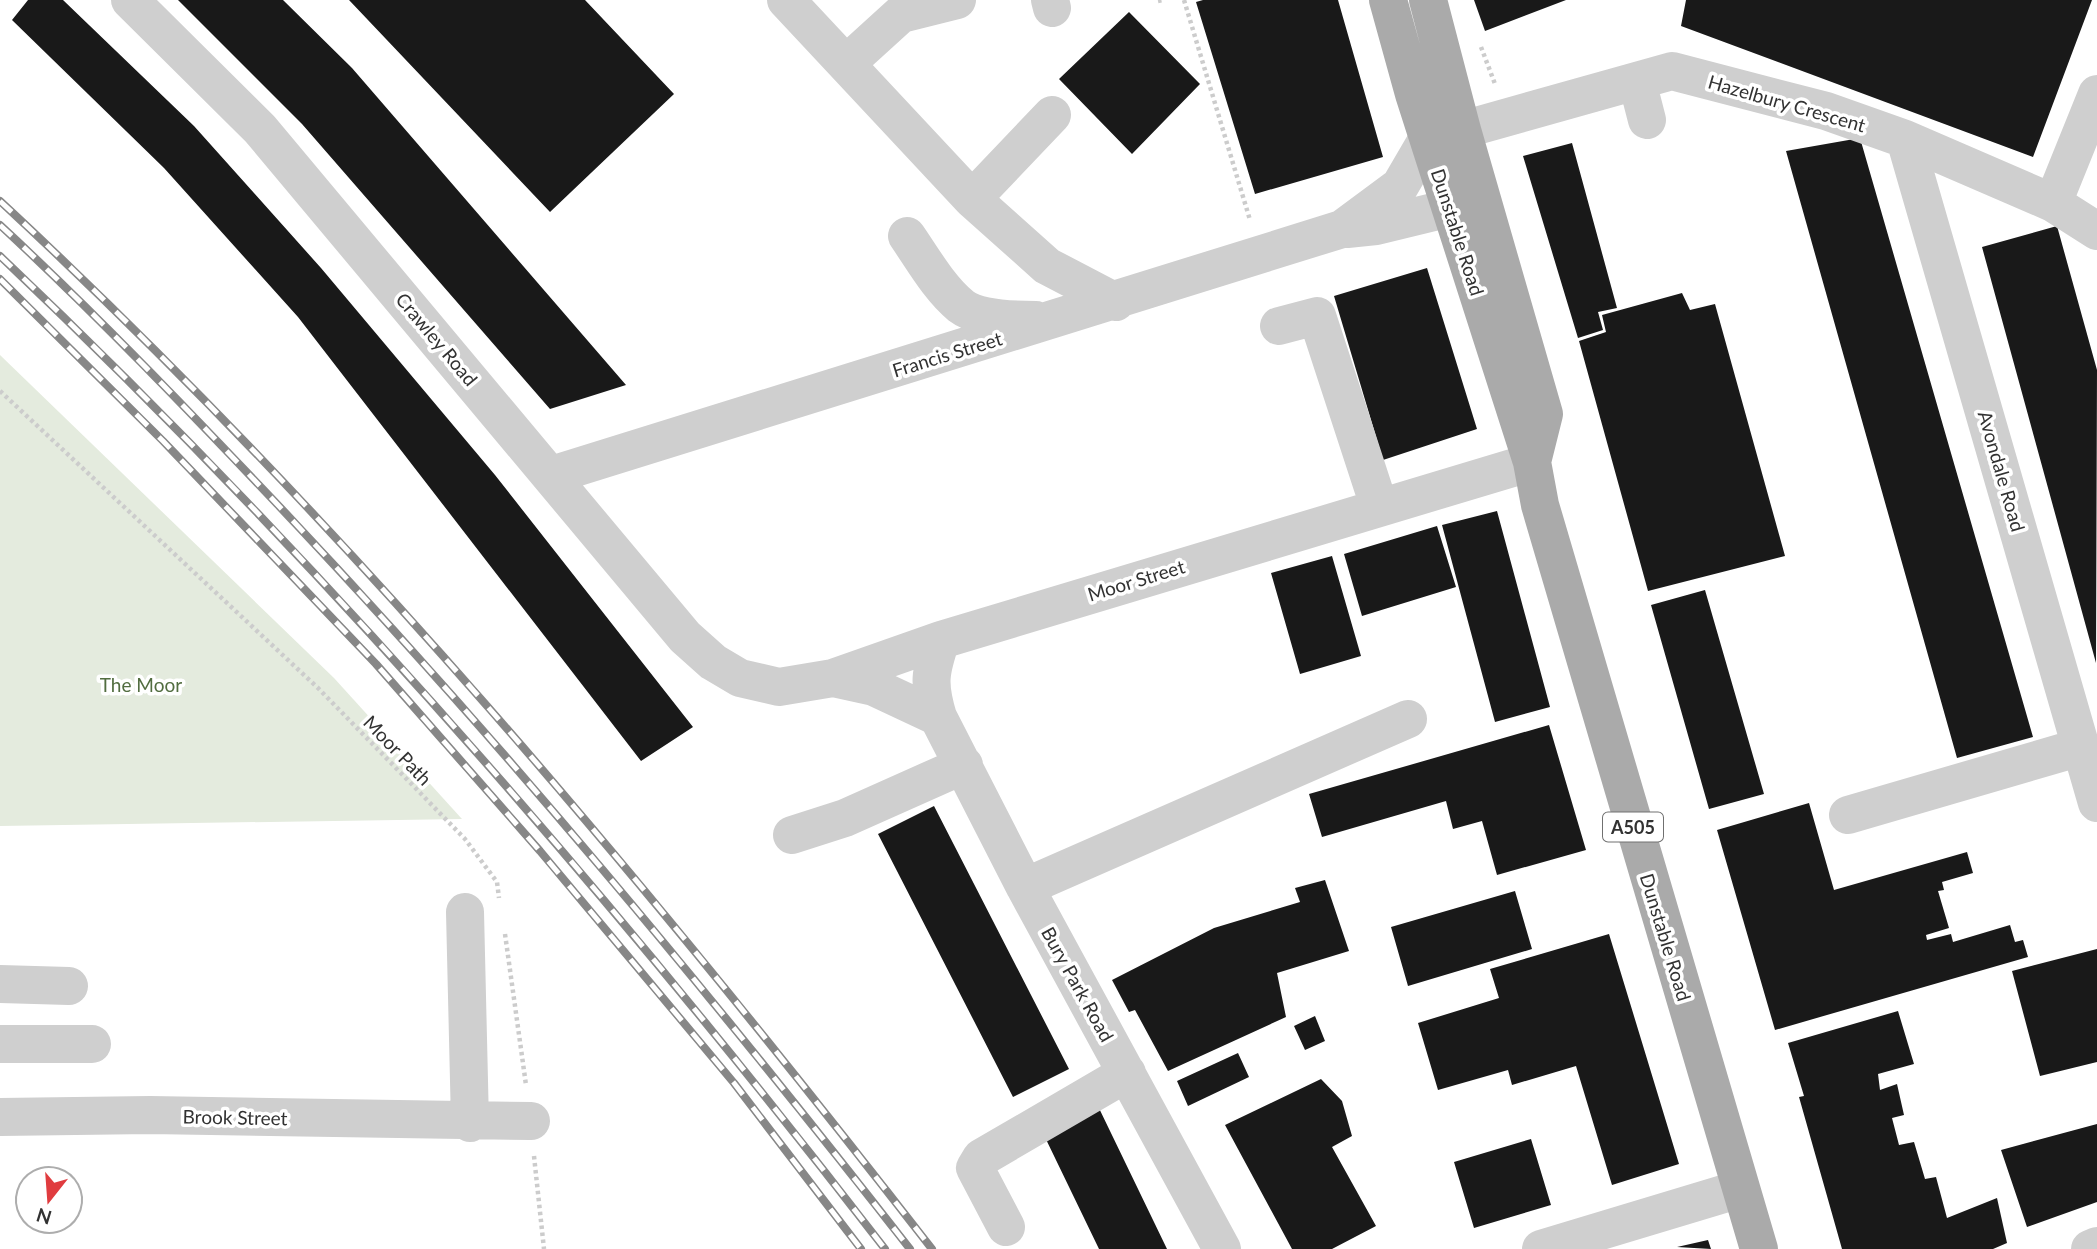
<svg xmlns="http://www.w3.org/2000/svg" width="2097" height="1249" font-family="Lato,sans-serif">
<style>
.green{fill:#e4ebde}
.building{fill:#191919}
.lines{fill:none;stroke-linecap:round;stroke-linejoin:round}
.path{stroke:#ccc;stroke-width:4.5;stroke-dasharray:3.5 3.5;stroke-linecap:butt}
.minor{stroke:#cfcfcf;stroke-width:38}
.major{stroke:#aaa;stroke-width:38}
.rail-casing{stroke:#878787;stroke-width:8}
.rail{stroke:#fff;stroke-width:5;stroke-dasharray:16;stroke-linecap:butt}
.labels{text-anchor:middle;dominant-baseline:central;stroke-width:7;stroke-linejoin:round;paint-order:stroke}
.shield{fill:#fff;stroke:#707070;stroke-width:2}
.shield-label{font-size:18px;font-weight:bold;fill:#323232}
.street-label{font-size:19px;fill:#323232;stroke:#fff}
.park-label{font-size:19px;fill:#526d40;stroke:#fff}
</style>
<rect width="100%" height="100%" fill="#fff"/>
<!-- green -->
<path class="green" d="M0,355l334,323 128,141 -462,7z"/>
<!-- building -->
<path class="building" d="M28,0h35l131,126 127,142 174,207 198,252 -52,34 -343,-444 -134,-149 -152,-148z
M178,0h105l69,68 274,317 -76,24 -248,-285z
M349,0h236l89,94 -124,118z
M1203,0h135l45,157 -128,37 -59,-192z
M1474,0h92l-81,31z
M1686,0h406l-59,157 -352,-131z
M1129,12l71,72 -68,70 -73,-75z
M1860,138l173,599 -76,21 -171,-607z
M1572,143l45,165 -19,4 5,18 -25,8 -55,-182z
M2057,226l40,144 -1,293 -114,-416z
M1427,268l50,161 -94,31 -49,-164z
M1682,293l8,17 25,-6 70,252 -137,35 -69,-250 27,-9 -4,-17z
M1497,511l53,196 -55,15 -53,-197z
M1437,526l19,61 -94,29 -18,-62z
M1332,556l29,100 -61,18 -29,-101z
M1705,590l59,204 -55,15 -58,-204z
M1549,725l37,125 -89,25 -15,-54 -29,8 -7,-28 -124,36 -13,-43z
M1809,803l25,87 133,-38 6,21 -31,9 2,8 -6,1 11,37 -23,7 1,5 24,-6 2,8 57,-17 5,17 8,-2 5,17 -253,73 -58,-200z
M934,806l135,263 -56,28 -135,-263z
M1325,880l24,71 -72,22 9,44 -118,54 -33,-61 -6,2 -17,-32 102,-52 86,-26 -5,-14z
M1515,891l17,58 -124,37 -17,-59z
M1609,934l70,230 -67,21 -36,-119 -64,19 -4,-15 -70,20 -20,-67 81,-25 -9,-29z
M2097,949v113l-57,14 -28,-105z
M1898,1011l16,53 -36,10 2,16 17,-6 7,31 -12,3 7,27 15,-3 11,37 11,-2 11,41 50,-20 10,45 -14,6h-151l-43,-152 5,-1 -16,-53z
M1315,1016l10,25 -20,9 -11,-24z
M1238,1053l11,24 -61,29 -11,-25z
M1321,1079l21,22 10,35 -20,11 44,79 -44,23h-40l-67,-124z
M1096,1102l71,147h-68l-58,-120z
M2097,1124v78l-70,25 -26,-77z
M1531,1139l20,66 -77,23 -20,-66z
M1708,1240l3,9 -34,-2z"/>
<g class="lines">
<!-- path -->
<path class="path" d="M1184,0l66,220
M1158,1l5,-1
M1481,47l14,37
M0,391l318,297 147,151 32,43 2,16
M505,934l21,151
M534,1156l10,93"/>
<!-- minor -->
<path class="minor" d="M130,0l130,129 425,508 28,25 27,16 39,9 54,-9 108,-38 591,-178
M786,0l186,199 75,67 69,36
M1050,0l2,8
M846,64l55,-50 56,-14
M1637,81l10,39
M1462,130l210,-59 154,40 79,28 148,64 44,28
M1905,139l192,664
M972,199l80,-84
M2053,203l44,-109
M1347,229l29,-3 74,-18 27,-21
M907,236c16,23 32,52 54,70 17,13 55,14 75,14
M1279,326l38,-10 62,190
M552,475l790,-246 58,-43 28,-48
M941,640c-11,32 -13,44 -3,77l87,170 197,362
M833,678l41,9 64,30
M1848,815l233,-68
M792,835l53,-17 119,-53
M1025,887l383,-168
M465,912l5,211
M0,984l69,2
M0,1044h92
M0,1117l150,-2 381,6
M1006,1227l-31,-59 6,-10 146,-85
M1541,1249l199,-60
M2090,1249l7,-3"/>
<!-- major -->
<path class="major" d="M1388,0l26,94 118,368 8,43 219,744
M1428,0l34,130 82,284 -12,48"/>
<defs>
<path id="rail" d="M0,201c343,318 645,679 932,1048
M0,225c96,89 187,184 277,279 224,237 432,488 633,745
M0,256c322,305 614,642 885,993
M0,279l163,162 213,223 164,187 194,232 127,166"/>
</defs>
<!-- rail casing -->
<use href="#rail" class="rail-casing"/>
<!-- rail -->
<use href="#rail" class="rail"/>
</g>
<g class="labels">
<!-- shield labels -->
<rect class="shield" x="1603" y="812.5" width="60" height="29" rx="5"/>
<g class="shield-label">
<text x="1633" y="827">A505</text>
</g>
<!-- street labels -->
<g class="street-label">
<text transform="translate(1787 103) rotate(16)">Hazelbury Crescent</text>
<text transform="translate(1458 232) rotate(72)">Dunstable Road</text>
<text transform="translate(437 339) rotate(50)">Crawley Road</text>
<text transform="translate(947 354) rotate(-17)">Francis Street</text>
<text transform="translate(2002 471) rotate(74)">Avondale Road</text>
<text transform="translate(1136 580) rotate(-17)">Moor Street</text>
<text transform="translate(398 750) rotate(46)">Moor Path</text>
<text transform="translate(1666 937) rotate(73)">Dunstable Road</text>
<text transform="translate(1078 984) rotate(61)">Bury Park Road</text>
<text transform="translate(235 1117) rotate(1)">Brook Street</text>
</g>
<!-- park labels -->
<g class="park-label">
<text x="141" y="684">The Moor</text>
</g>
</g>
<!-- north arrow -->
<g transform="translate(49 1200) rotate(197)"><circle r="33" fill="#ffffff" stroke="#adadad" stroke-width="2"/>
<path d="M0-5L12 26L0 18L-12 26Z" fill="#e03c3f"/>
<text y="-10" font-size="19" font-weight="bold" text-anchor="middle" fill="#323232">N</text>
</g>
</svg>
